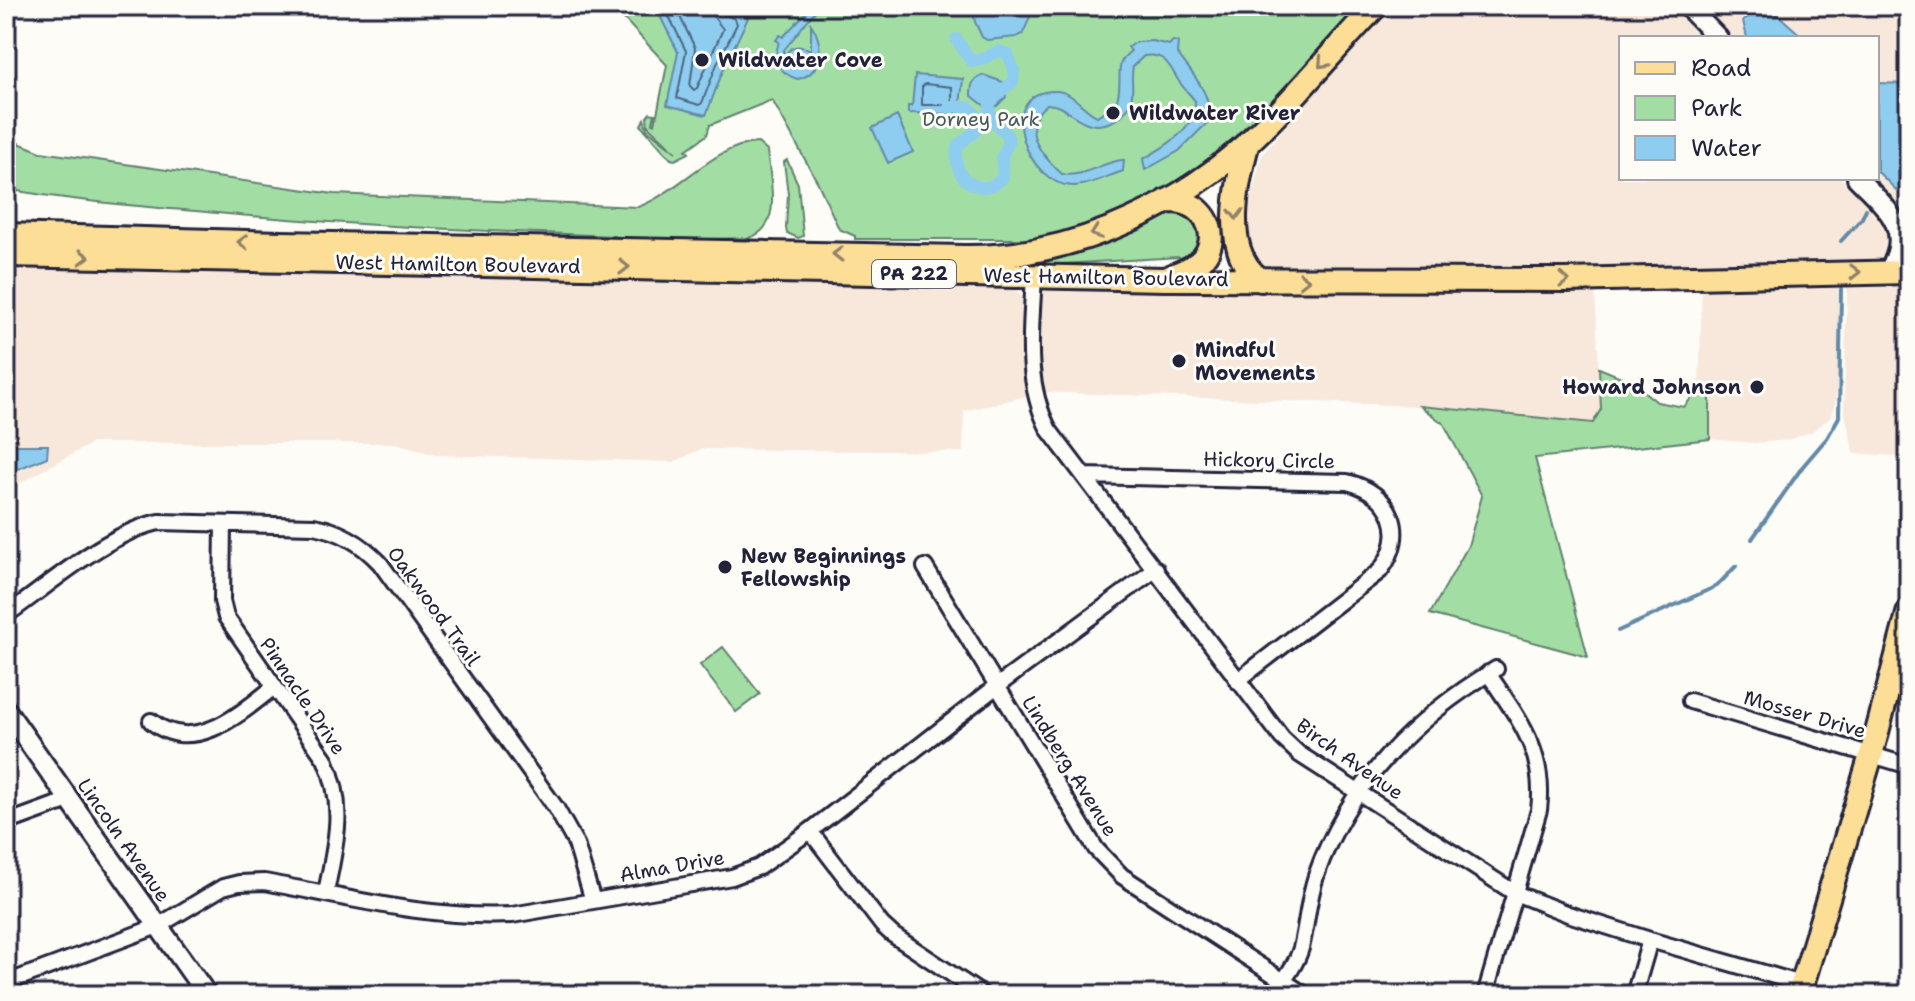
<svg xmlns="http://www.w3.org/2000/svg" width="1915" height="1001" font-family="'Shantell Sans',sans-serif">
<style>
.built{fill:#f7e8db}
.green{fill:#a2dea4;stroke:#628070;stroke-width:2}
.water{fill:#8ecdef;stroke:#6389a7;stroke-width:2}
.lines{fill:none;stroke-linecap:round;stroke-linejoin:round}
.shore{stroke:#4d6683;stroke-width:2}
.stream{stroke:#6389a7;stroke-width:4}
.canal{stroke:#8ecdef;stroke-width:12}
.minor-casing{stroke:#22223b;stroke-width:20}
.tertiary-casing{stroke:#22223b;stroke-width:24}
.primary-casing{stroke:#22223b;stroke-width:28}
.minor{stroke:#fdfcf7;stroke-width:14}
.tertiary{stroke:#fdfcf7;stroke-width:18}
.primary{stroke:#fcde96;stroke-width:22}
.oneway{stroke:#8f8068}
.poi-dot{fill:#22223b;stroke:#fdfcf7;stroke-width:3}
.labels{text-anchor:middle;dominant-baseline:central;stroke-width:6;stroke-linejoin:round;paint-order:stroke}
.shield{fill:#fdfcf7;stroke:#646373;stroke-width:2}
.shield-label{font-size:18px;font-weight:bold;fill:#22223b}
.poi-label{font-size:20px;font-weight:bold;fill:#22223b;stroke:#fdfcf7;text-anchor:start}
.park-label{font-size:20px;fill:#485a5a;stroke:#fdfcf7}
.street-label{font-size:20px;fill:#22223b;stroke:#fdfcf7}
</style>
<rect width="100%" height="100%" fill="#fdfcf7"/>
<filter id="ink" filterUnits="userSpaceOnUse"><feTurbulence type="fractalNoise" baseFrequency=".0125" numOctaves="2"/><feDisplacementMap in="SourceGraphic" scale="16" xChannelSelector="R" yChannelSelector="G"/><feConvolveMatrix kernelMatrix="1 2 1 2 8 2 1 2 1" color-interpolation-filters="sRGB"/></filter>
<g filter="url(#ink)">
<!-- built -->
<path class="built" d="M1393,6h278l33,32h-83v140h220l4,4 13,2 35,46 -4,25 -15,5 -353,7 -222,3 -42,-4 -4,-4 -6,-23 3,-38 12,-46 74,-90z
M1703,6h206v194l-14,1 -25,-23h7v-140h-146z
M45,268l230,2 735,19 7,2 8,9 -3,58 5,38 -63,15 -1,41 -262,-3 -27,13 -238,-7 -40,-12h-304l-86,48v-221z
M1909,285v172l-55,-4 -10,-44 3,-123z
M1838,287v91l-3,25 -5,15 -19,14 -23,8 -33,3 -45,-4v-49l-11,-1 3,-100z
M1048,290l175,3 372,-2 6,118 -8,14 -173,-17 -378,-14 -3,-19 1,-72 3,-9z"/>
<!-- green -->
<path class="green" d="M612,6h751c-84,88 -164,189 -286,223 -13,4 -27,10 -41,12 -6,1 -12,-1 -18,-2h-163v-3l-16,-7 -21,-46 -46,-83 -62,25 -3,10 -21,15 3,3 -14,7 -4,-1 -30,-34 3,-6 3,10 29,23 -28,-26 -1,-9 3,-4 5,1 -2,9 2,1 12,-59z
M6,138l35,14 293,42 304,13c40,-14 78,-64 120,-64l9,8c3,28 17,78 -19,87l-128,3 -5,-5c-137,-5 -273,-11 -409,-24 -67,-6 -134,-11 -200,-23z
M787,160l11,24 5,52 -5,2 -11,-5 -1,-5 2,-34 -4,-32z
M1160,209l38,6 4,35 -20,12 -3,-5 -135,8 -66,-1z
M1599,368l32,13 26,21 27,5 15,-18 11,1v49l-175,19 53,199 -158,-43 38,-68 14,-50 -38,-72 -24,-18 173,17 8,-14z
M723,647l37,47 -24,18 -36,-47z"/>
<!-- water -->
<path class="water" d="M655,6c31,0 66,-4 93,12l-24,50 -18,47 -39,-10 11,-53z
M812,6h7l-35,44v7c7,-12 15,-13 27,-7v-26c13,18 13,49 -13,55 -19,-5 -26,-19 -19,-37l-3,-2 4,-5 3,2z
M972,6h62l-11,28 -7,3 -29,3 -5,-3 -7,-15z
M1756,12l21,2 27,24h-57l-4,-17z
M1152,41l17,4 4,-4 5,1 -1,11c15,20 36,42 32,68l-30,30 -34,19 -2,-11c22,-12 53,-30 52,-58 -5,-7 -12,-13 -17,-21 -9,-15 -13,-27 -34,-24l-11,10c-3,13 2,27 -3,38 -8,16 -27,25 -43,19 -17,-6 -19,-17 -40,-19 -29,23 -7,50 15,70 21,4 40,-12 60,-14h2l-1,11c-15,5 -32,14 -48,15 -49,2 -82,-96 -20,-95 18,0 27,18 42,25l20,-13c0,-5 2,-9 2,-14 2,-16 -4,-27 12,-38l-3,-4 9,-5z
M915,75l48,4 -4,36 -3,-1 -1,4 -9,-4 -38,-1v-7h4z
M983,75l20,7 3,15 -9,9 -11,1 -15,-12c0,-11 2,-16 12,-20z
M1877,83l32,1v106l-12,1 -20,-20z
M897,116l16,36 -25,11 -16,-35z
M6,445h42l-1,12 -41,17z"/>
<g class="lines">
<!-- shore -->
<path class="shore" d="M664,6l22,45 -9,47 22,7 3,-2 15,-39 20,-40 -2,-5 -11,-5 -2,-8
M675,6l20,42 -5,38 4,4 3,-2 26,-59 -10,-13 -1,-10
M925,84l27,3v18h-30v-18z"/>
<!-- stream -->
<path class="stream" d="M1841,241l21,-23 4,-9
M1752,539l51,-73 24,-28 12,-21 2,-128
M1618,631l99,-45 19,-20"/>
<!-- canal -->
<path class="canal" d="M949,107h20l10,11 -3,13 -18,14c-10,36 27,55 45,32l-1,-21 7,-14 -1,-6c-4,-6 -9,-7 -13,-13 -16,-23 6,-31 18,-41l1,-12 -6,-16 -10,-3 -15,8 -12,2 -15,-22"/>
<defs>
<path id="minor" d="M1034,277c-3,53 -10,105 15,153l233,308 17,16 216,139 53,21 82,26 152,44
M1085,476l262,6c45,11 62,51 33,89l-143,110
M223,524l-1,77 4,16 99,142c22,49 10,85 1,134
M925,567l171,282 26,27 183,119
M6,615c45,-31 99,-81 153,-93l155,4c27,5 47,17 66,37l176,245 20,36 17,57
M1690,701l219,65
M151,721c42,35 89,-7 123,-34
M6,823l63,-23
M810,831l72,94 11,10 90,60
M6,983l152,-57 65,-39 16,-4 25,-1c82,15 164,37 248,33l220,-38 27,-10 51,-36 187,-145 159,-117
M1273,995c11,-15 23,-30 28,-47 6,-24 7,-48 15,-72 31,-91 99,-159 180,-207
M1485,995l54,-185c7,-59 -20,-90 -51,-137
M1634,995l16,-55"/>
<path id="tertiary" d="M1687,6l31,32
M1857,178c30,30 58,52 31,94
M6,710l201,285"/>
<path id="primary" d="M1248,142c-11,40 -28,111 13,138
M1166,201c6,0 13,0 19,2 24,7 34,36 18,55 -8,10 -22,14 -33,19
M6,235l276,8 682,14c102,1 202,-43 278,-109 48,-43 89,-96 134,-142
M6,255l1159,24 400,1 344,-8
M1799,995l72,-240 38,-145"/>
</defs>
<!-- minor casing -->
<use href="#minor" class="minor-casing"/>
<!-- tertiary casing -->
<use href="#tertiary" class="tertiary-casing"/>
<!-- primary casing -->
<use href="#primary" class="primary-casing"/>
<!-- minor -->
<use href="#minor" class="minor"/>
<!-- tertiary -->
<use href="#tertiary" class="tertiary"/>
<!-- primary -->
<use href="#primary" class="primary"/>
</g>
<!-- one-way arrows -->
<defs><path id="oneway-chevron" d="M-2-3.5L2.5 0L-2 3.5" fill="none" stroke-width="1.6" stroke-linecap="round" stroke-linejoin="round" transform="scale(2)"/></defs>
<g class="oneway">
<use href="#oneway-chevron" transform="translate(1323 63) rotate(133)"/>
<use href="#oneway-chevron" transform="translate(1236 214) rotate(89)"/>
<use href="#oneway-chevron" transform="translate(1096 233) rotate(160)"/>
<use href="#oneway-chevron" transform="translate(243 242) rotate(-178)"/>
<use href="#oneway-chevron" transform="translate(838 254) rotate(-179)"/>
<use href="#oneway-chevron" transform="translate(84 257) rotate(1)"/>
<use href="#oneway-chevron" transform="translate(624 267) rotate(1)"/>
<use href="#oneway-chevron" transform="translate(1855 272) rotate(-1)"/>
<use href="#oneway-chevron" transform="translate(1304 280)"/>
<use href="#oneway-chevron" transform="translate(1564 280)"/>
</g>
</g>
<!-- markers -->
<g class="poi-dot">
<circle cx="702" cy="60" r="8"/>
<circle cx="1113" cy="113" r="8"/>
<circle cx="1179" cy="361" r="8"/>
<circle cx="1757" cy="387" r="8"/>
<circle cx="725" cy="567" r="8"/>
</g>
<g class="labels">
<!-- shield labels -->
<rect class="shield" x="872" y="260" width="84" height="28" rx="6"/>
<g class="shield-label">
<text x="914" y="274">PA 222</text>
</g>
<!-- poi labels -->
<g class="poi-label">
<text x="718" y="60">Wildwater Cove</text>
<text x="1129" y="113">Wildwater River</text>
<text x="1195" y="350">Mindful<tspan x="1195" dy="23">Movements</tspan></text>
<text x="1741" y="387" text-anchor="end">Howard Johnson</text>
<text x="741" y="556">New Beginnings<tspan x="741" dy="23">Fellowship</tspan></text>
</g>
<!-- park labels -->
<g class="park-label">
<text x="981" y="119">Dorney Park</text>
</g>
<!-- street labels -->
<g class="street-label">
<text transform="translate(458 264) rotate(1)">West Hamilton Boulevard</text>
<text transform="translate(1106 277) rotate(1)">West Hamilton Boulevard</text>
<text transform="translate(1269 460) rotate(1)">Hickory Circle</text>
<text transform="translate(434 606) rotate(54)">Oakwood Trail</text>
<text transform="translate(303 696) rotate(56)">Pinnacle Drive</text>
<text transform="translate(1805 714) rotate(16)">Mosser Drive</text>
<text transform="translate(1350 759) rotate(35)">Birch Avenue</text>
<text transform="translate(1070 766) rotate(58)">Lindberg Avenue</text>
<text transform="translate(124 840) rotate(55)">Lincoln Avenue</text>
<text transform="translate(672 866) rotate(-10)">Alma Drive</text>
</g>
</g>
<!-- margin -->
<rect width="1915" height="1001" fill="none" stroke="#fdfcf7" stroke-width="32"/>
<rect x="16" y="16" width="1883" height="969" fill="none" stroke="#22223b" stroke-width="3" filter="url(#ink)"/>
<!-- legend -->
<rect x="1619" y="36" width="260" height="144" fill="#fdfcf7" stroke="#a5a5ac" stroke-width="2"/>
<rect x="1635" y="62" width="40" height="12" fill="#fcde96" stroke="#a5a5ac" stroke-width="2"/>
<text x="1691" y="76" font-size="24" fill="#22223b">Road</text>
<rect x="1635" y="96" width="40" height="24" fill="#a2dea4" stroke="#a5a5ac" stroke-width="2"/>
<text x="1691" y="116" font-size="24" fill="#22223b">Park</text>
<rect x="1635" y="136" width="40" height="24" fill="#8ecdef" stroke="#a5a5ac" stroke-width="2"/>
<text x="1691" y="156" font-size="24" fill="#22223b">Water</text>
</svg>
